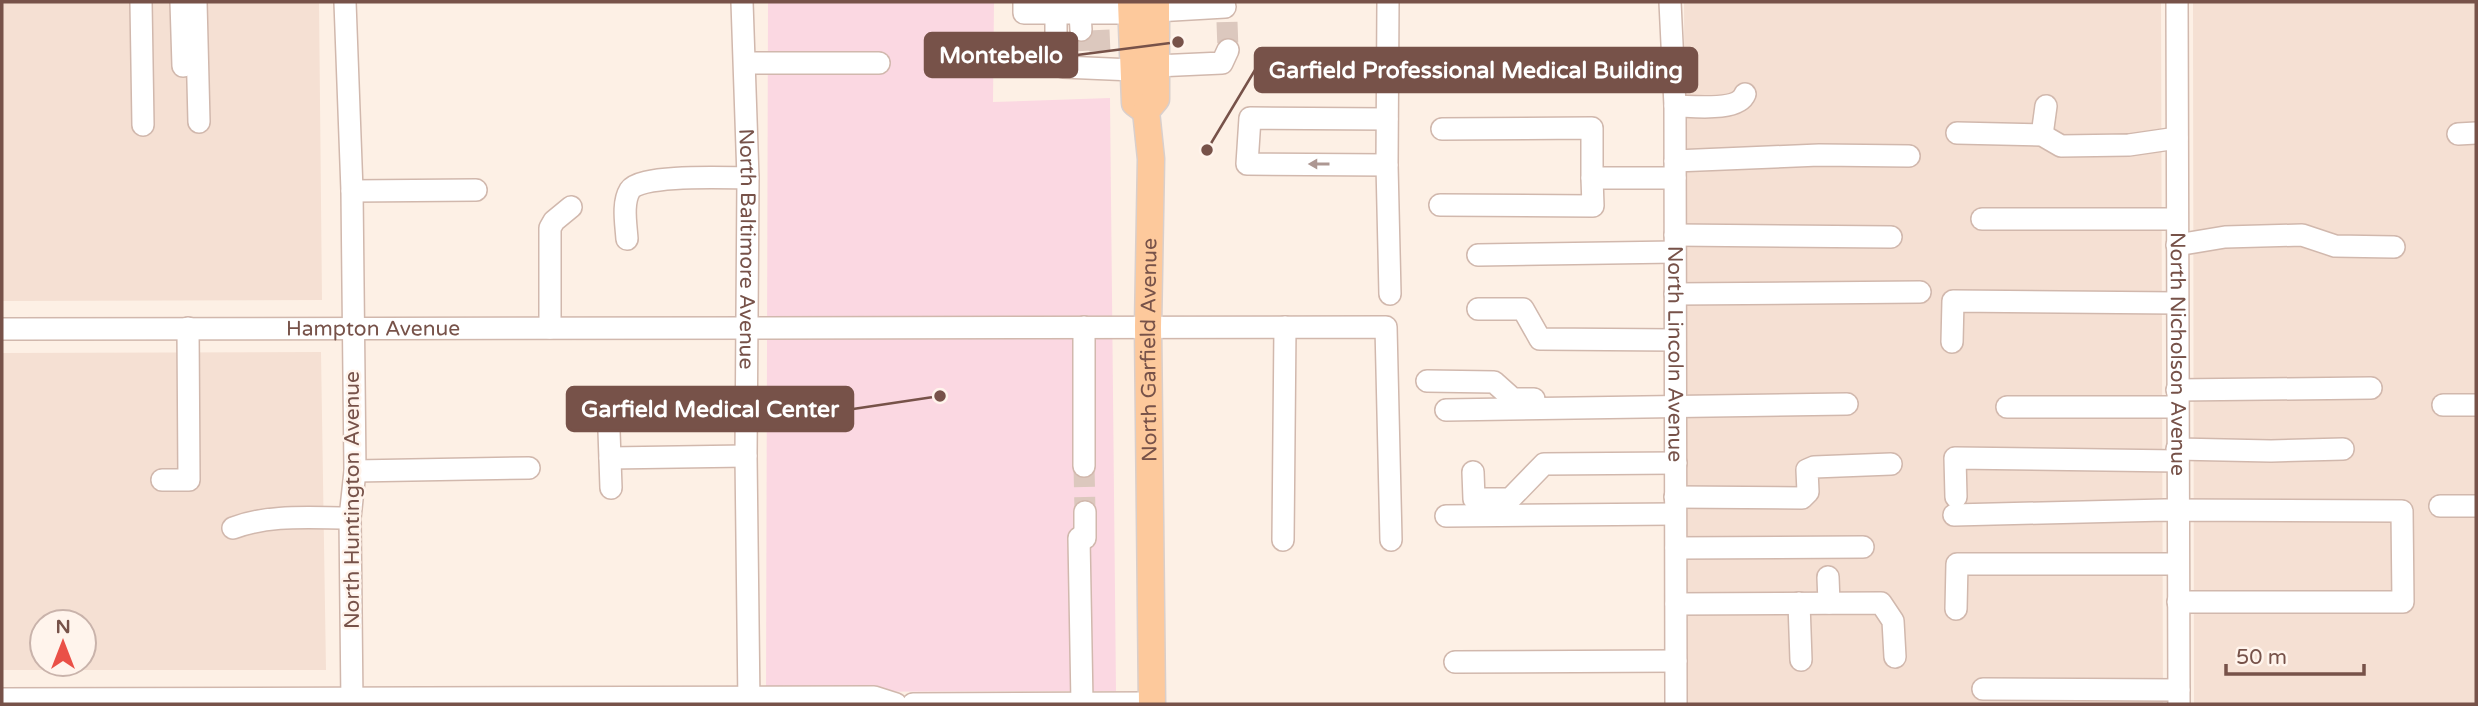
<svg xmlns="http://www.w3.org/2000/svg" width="2478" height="706" font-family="'Varela Round',sans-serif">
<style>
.residential{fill:#f5e0d3;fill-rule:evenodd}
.medical{fill:#fbd8e2}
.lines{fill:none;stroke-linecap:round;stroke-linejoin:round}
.minor-tunnel{stroke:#dcc8be;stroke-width:21;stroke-dasharray:21 10;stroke-linecap:butt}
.minor-casing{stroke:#d1b8ad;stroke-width:24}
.major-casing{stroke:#d9cfcc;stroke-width:29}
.minor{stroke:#fff;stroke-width:21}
.major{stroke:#fdc99c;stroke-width:26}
.oneway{fill:#ad9792}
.labels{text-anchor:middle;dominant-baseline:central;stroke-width:5;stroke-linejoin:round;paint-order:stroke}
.street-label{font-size:21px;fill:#775249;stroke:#fff4ec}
.leader{fill:none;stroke:#775249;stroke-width:2.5}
.callout-dot{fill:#775249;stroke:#fff4ec;stroke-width:2.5}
.callout{fill:#775249;stroke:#775249;stroke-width:2.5}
.callout-label{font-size:23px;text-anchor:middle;font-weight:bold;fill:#fff}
</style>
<rect width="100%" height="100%" fill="#fdf0e5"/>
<!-- residential -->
<path class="residential" d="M2,2h317l3,298 -320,1z
M1684,2h477l2,702h-476z
M2193,2h283v702h-282z
M321,352l5,318h-324v-317zM42,622h42v42h-42z"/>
<!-- medical -->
<path class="medical" d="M768,2h226l-1,100 117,-4 6,593 -350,1z"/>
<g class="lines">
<!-- minor-tunnel -->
<path class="minor-tunnel" d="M1227,22l1,28
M1081,30l1,23
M1099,30l1,23
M1084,466l1,46"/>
<defs>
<g id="minor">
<path d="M141,2l2,123"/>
<path d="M181,2l2,64"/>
<path d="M196,2l3,120"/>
<path d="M345,2l7,189 3,280 -5,47 2,186"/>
<path id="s1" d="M742,2l6,176 -2,278 3,248"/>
<path d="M1024,2v11h56v-11"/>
<path d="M1388,2l-1,163 3,129"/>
<path id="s2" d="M1670,2l5,104 1,598"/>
<path id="s3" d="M2177,2l2,702"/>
<path d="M1156,11l69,-4"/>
<path d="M1056,14v36l7,17 70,3"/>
<path d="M1081,30l-1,-17h51"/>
<path d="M745,63h134"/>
<path d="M1156,66l66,-3 6,-13"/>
<path d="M1675,106c17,0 63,6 70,-12"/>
<path d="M1442,129l150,-1v50h83"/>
<path d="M1957,133l85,2 19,11 68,-1 48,-7"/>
<path d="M2458,134l18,-1"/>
<path d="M2042,135l4,-29"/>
<path d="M1675,161l144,-6 90,1"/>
<path d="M1387,165l-140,-1 3,-46 137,1"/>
<path d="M352,191l124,-1"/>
<path d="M1440,205l153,1 -1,-28"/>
<path d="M1982,219h194"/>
<path d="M1675,235l216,2"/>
<path d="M627,239c-1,-15 -5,-36 3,-49 10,-16 97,-12 118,-12"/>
<path d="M2177,245l48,-8 77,-2 33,11 59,1"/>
<path d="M1478,255l197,-3"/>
<path d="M1675,294l245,-2"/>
<path d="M1478,309h45l17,30 135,1"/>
<path d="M1084,327v139"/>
<path d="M550,328v-100l4,-7 17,-14"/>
<path id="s4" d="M2,329l1384,-2 5,213"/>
<path d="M1952,342l1,-41 224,2"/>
<path d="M1427,381l67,1 19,17h21"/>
<path d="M2177,390l194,-2"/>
<path d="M2443,405h33"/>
<path d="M2007,407h170"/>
<path d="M1446,410l401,-6"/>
<path d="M609,431l2,57"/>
<path d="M2177,449l94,2 72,-2"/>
<path d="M610,458l136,-2"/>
<path d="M355,471l174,-3"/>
<path d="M1473,472l1,27h36l34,-35 132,-1"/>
<path d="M162,480h27l-1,-152"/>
<path d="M1675,497l127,1 6,-6 -1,-22 7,-3 77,-3"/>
<path d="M1956,497l-1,-39 223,3"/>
<path d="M2440,506h36"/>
<path d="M1954,515l211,-5 237,1 1,91h-225"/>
<path d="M1446,516l229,-2"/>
<path d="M233,528c37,-14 77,-10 117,-10"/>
<path d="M1079,538l3,165"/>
<path d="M1085,538v-26"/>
<path d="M1283,540l2,-213"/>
<path d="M1676,548l187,-1"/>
<path d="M1828,577l1,26"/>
<path d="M1799,603l2,57"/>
<path d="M1676,604l205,-1 12,18 2,36"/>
<path d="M1956,609l1,-45h220"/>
<path d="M1455,662l221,-1"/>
<path d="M1983,689l196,1"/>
<path d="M2,699l872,-2 22,7"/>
<path d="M913,704l239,-1"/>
</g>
<g id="major">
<path d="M1131,2l4,101 11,8"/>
<path id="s5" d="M1152,704l-4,-377 3,-168 -5,-48 10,-12v-97"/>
</g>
</defs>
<!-- minor casing -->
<use href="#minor" class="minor-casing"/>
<!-- major casing -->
<use href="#major" class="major-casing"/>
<!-- minor -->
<use href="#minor" class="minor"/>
<!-- major -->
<use href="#major" class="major"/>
</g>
<!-- one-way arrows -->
<defs><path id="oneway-solid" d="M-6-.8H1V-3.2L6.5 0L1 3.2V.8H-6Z" transform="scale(1.75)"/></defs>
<use class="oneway" href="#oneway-solid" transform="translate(1319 164) rotate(-180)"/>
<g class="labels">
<!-- street labels -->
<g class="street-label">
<text stroke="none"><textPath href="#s1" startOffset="247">North Baltimore Avenue</textPath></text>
<text stroke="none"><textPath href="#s4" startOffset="371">Hampton Avenue</textPath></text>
<text stroke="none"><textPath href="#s5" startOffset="354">North Garfield Avenue</textPath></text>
<text stroke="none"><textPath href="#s2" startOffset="352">North Lincoln Avenue</textPath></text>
<text stroke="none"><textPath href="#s3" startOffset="352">North Nicholson Avenue</textPath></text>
<text transform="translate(352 500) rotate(-90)">North Huntington Avenue</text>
</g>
</g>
<!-- callouts -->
<path class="leader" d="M1178 42L1077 55M1207 150L1255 70M940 396L853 409"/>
<g class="callout-dot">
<circle cx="1178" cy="42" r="7"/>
<circle cx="1207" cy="150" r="7"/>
<circle cx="940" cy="396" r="7"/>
</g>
<g class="callout">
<rect x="925" y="33" width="152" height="44" rx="7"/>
<rect x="1255" y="48" width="442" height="44" rx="7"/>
<rect x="567" y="387" width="286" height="44" rx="7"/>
</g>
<g class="callout-label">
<text x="1001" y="63">Montebello</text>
<text x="1476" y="78">Garfield Professional Medical Building</text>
<text x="710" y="417">Garfield Medical Center</text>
</g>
<!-- border -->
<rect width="2478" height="706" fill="none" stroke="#775249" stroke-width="7"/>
<!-- north arrow -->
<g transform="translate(63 643)"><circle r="33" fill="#fff4ec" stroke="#c9b3ab" stroke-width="2"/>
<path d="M0-5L12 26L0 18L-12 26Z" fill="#ea5047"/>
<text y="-10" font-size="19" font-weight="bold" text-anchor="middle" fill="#775249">N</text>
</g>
<!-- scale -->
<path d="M2226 664v10h138v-10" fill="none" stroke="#775249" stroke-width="3.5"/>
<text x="2236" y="664" font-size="21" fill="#775249" stroke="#fff4ec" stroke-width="5" paint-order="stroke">50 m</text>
</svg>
